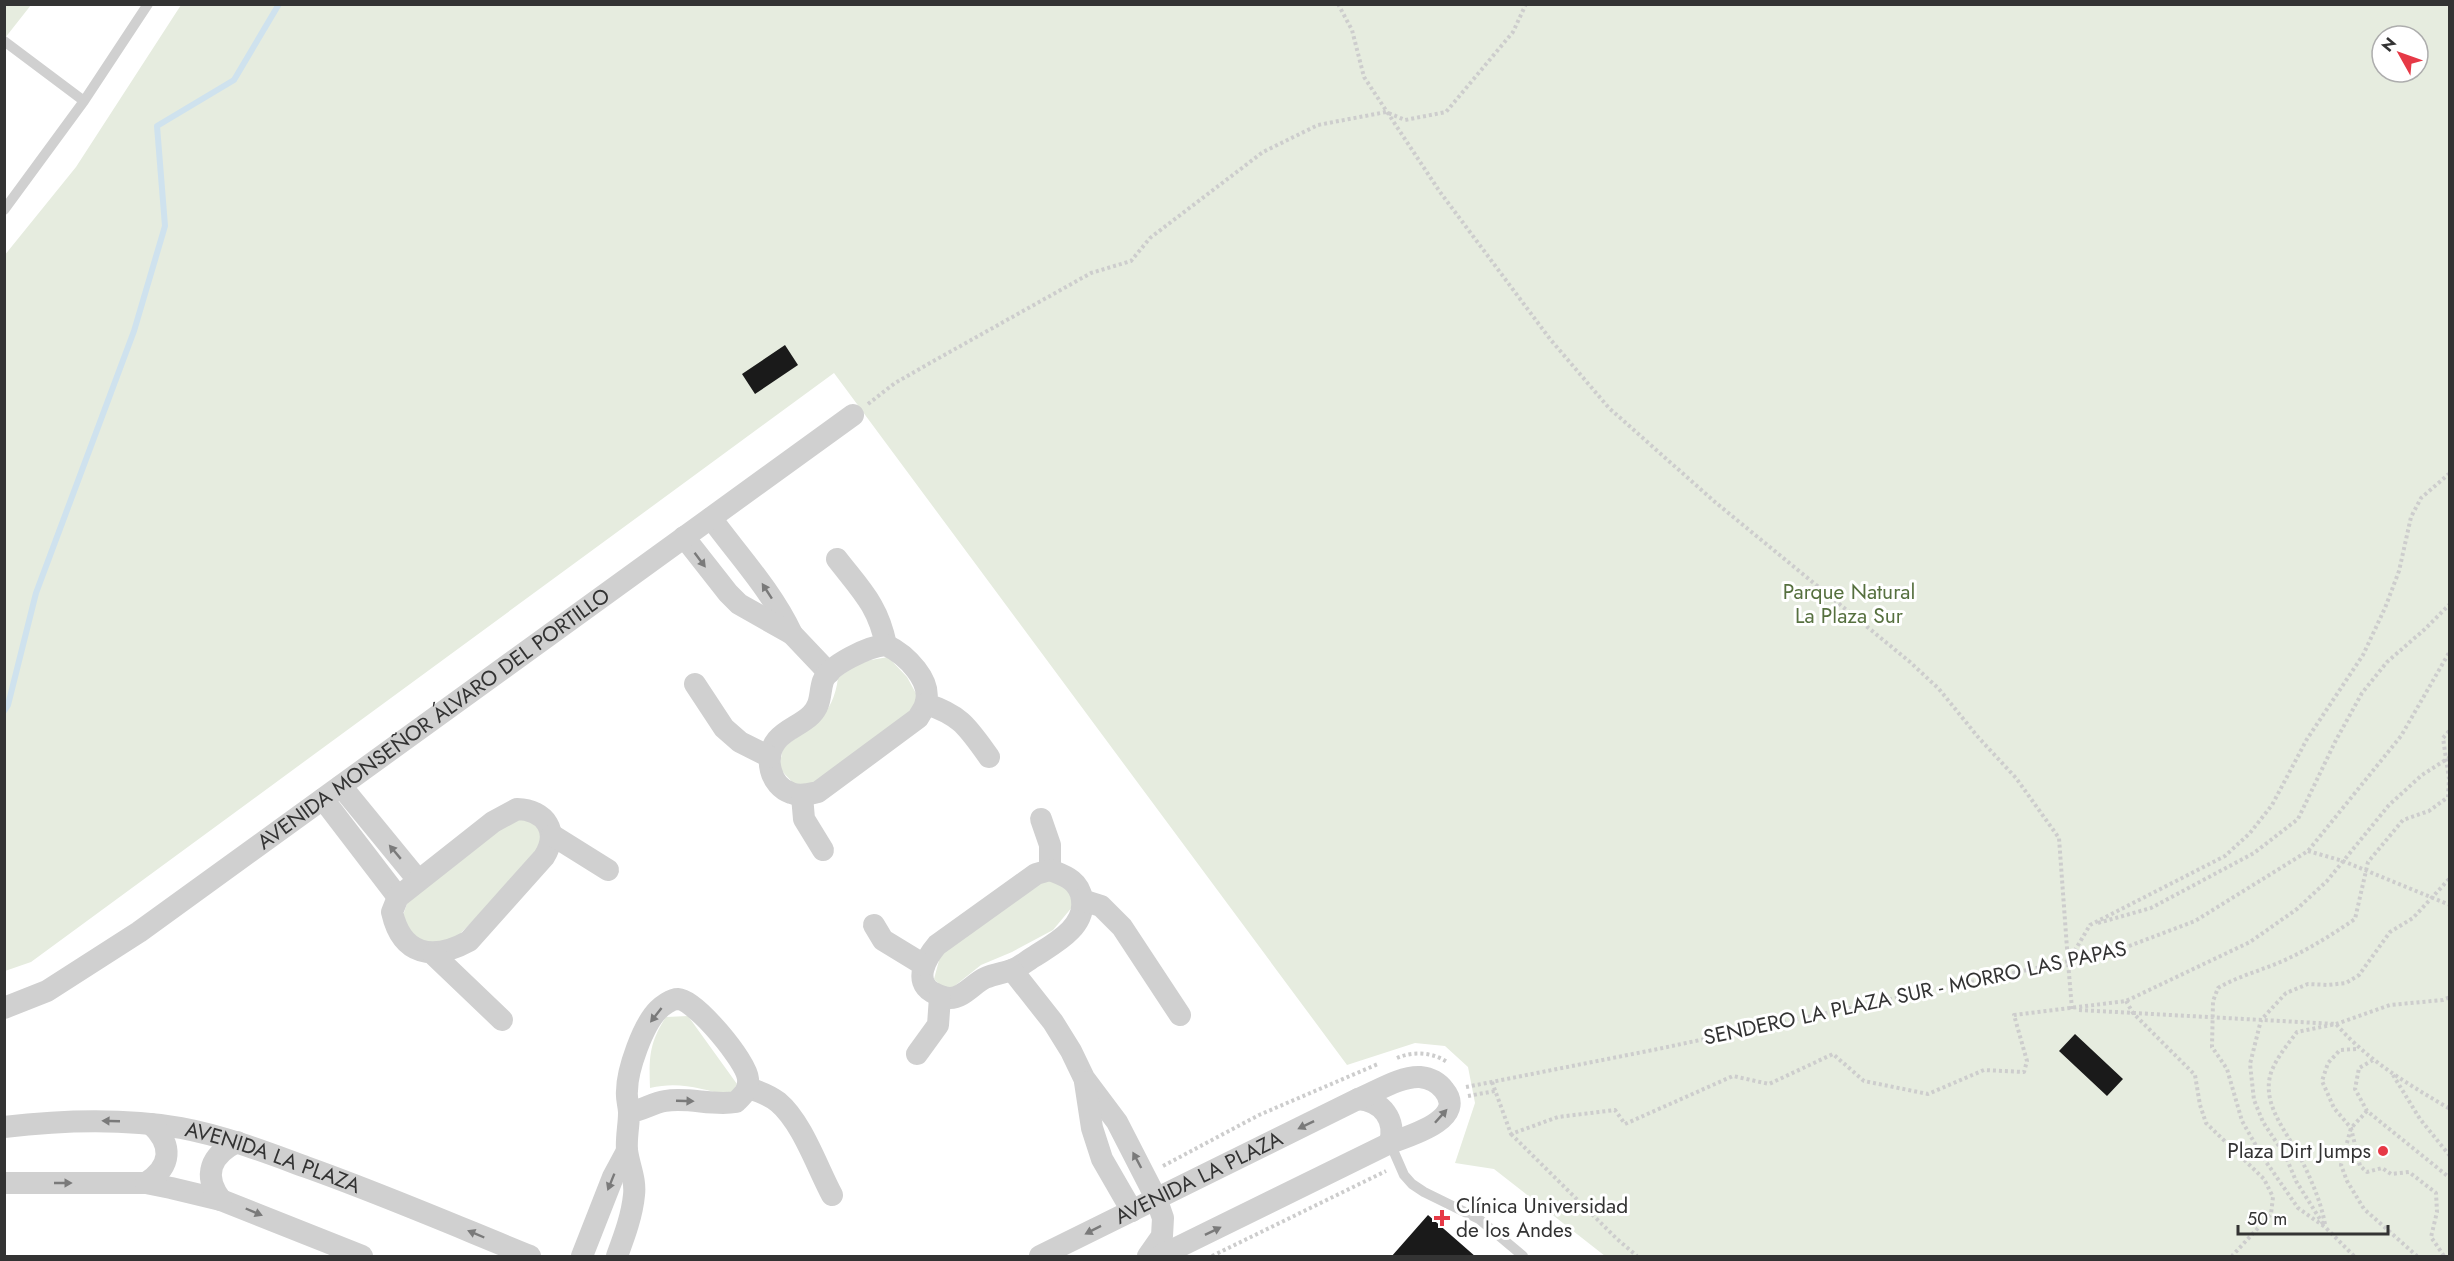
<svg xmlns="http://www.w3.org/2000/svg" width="2454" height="1261" font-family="Jost,sans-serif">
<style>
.green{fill:#e6ecdf;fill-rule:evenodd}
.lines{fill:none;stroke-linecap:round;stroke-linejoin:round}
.stream{stroke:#cfe2ee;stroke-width:6}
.building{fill:#1a1a1a}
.path{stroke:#cdcdcd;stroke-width:4;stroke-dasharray:3 3;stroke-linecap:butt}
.lane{stroke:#d0d0d0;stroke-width:10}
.street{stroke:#d0d0d0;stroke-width:22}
.oneway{fill:#7a7a7a}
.poi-dot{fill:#e63946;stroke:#fff;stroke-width:2}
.labels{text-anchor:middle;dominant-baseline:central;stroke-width:6;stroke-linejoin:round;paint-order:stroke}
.park-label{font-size:21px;fill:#56703f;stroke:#fff}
.street-label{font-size:21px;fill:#333;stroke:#fff}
.poi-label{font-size:21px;fill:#333;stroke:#fff;text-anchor:end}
</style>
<rect width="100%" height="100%" fill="#fff"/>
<!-- green -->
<path class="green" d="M5,5h26l-26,33z
M181,5h2268v1251h-844l-111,-87 -39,-6 20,-60 -7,-36 -23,-21 -30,-3 -68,22 -513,-692 -803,589 -26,9 -1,-715 72,-89zM2382,36h36v36h-36z
M888,657l19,20 12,22 -12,26 -82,57 -29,4 -17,-18 4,-20c29,-23 50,-31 55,-70l22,-16z
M530,817l17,17 -5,17 -89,90 -25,4 -16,-8 -11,-16 7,-20 101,-79z
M1046,878l22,9 5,19 -20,24 -41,22 -31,13 -34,27 -13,-13 7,-26z
M688,1016l49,68 -7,12c-29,-7 -50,-15 -80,-8 -1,-30 -1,-45 16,-71z"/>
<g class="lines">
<!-- stream -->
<path class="stream" d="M4,711l4,-6 28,-112 98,-262 31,-105 -8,-100 77,-46 45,-76"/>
</g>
<!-- building -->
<path class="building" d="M785,345l13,20 -43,29 -13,-20z
M2075,1034l48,45 -16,17 -48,-45z
M1428,1215l48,42h-85z"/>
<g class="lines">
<!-- path -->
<path class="path" d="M1338,4l14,26 12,47 76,115 110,147 59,69 106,94 195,160 29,27 39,48 38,41 43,60 9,124
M868,404l27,-21 35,-20 161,-90 40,-12 19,-23 113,-86 55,-27 68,-13 19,8 41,-8 67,-80 13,-28
M2308,851l35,10 107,44
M2098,923l53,-15 103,-55 44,-34 38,-79 26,-47 25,-31 38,-33 25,-25
M2126,1001l7,12 62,62 5,30 6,18 58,56 9,18 -2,17 -39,42
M2072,1009l-4,-47 22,-37 135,-69 25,-23 22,-28 35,-66 56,-84 22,-47 14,-37 12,-54 10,-19 29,-25
M2079,1010l257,14c32,37 72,60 114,85
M2356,1049l-16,1 -12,13 -6,18 12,27 17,20 9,38 7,6 15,-4 9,6 18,-2 27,21 1,19 -6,25 13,19
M1397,1058c16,-7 35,-6 50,4
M2373,1060l-14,8 -4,21 12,22 83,67
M2393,1075l27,44 30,37
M1492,1082l19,52 47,-17 57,-7 10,14 108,-48 36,8 64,-30 31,27 64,13 56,-24 40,2 3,-11 -13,-46 112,-14 124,-59 47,-33 30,-28 62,-76 33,-30 28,-18
M1466,1087l192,-38 458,-98 79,-30 113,-70 93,-115 49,-85
M1468,1096l27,-5
M2367,1111l-16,17 -10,37 6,16 17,28 53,47
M1511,1134l106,105 20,17
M1163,1166l96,-51 119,-51
M2323,1224l-27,-43 -10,-24 -23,-35 -9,-22 -4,-36 11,-44 25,-27 22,-9 20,1 18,-2 13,-8 31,-43 23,-14 37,-40
M2325,1224c-4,-22 -14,-45 -24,-65 -13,-26 -42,-56 -29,-89 6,-14 16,-26 25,-38l39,-8 54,-19 53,-5 7,-3
M1212,1256l174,-85
M2354,1256l-29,-29 -27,-19 -36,-52 -20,-35 -15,-52 -15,-22 1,-46 5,-13c22,-13 46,-18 69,-29 24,-11 46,-25 68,-40l13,-57 35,-42 26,-9 19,-14 1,-18 -6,-41 7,-8"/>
<!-- lane -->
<path class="lane" d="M4,41l80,60
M4,210l80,-109 64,-97
M1390,1143l14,32 8,9 12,8 55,27 44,37"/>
<!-- street -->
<g class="street">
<path d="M711,518c28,38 60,72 81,116"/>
<path d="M684,537l44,56 11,11 53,30 37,39"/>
<path d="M837,559c24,31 41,46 49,86"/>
<path d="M886,645c19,9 48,36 39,60 -1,4 -5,9 -7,13l-100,74c-9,2 -18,5 -27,1 -21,-7 -28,-36 -14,-53 9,-11 24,-15 34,-25 11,-11 8,-22 12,-34 6,-16 46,-35 63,-36z"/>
<path d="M695,684l29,44 16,14 30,15"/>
<path d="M926,704c35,11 42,24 63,53"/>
<path d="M341,786l77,94"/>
<path d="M802,796l2,23 19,31"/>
<path d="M323,799l75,98"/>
<path d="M517,809c29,1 43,23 27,48l-75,84c-36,20 -67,15 -77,-29l6,-15 95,-75z"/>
<path d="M1041,819l9,26v25"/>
<path d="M552,835l56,35"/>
<path d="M1050,870c15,6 29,10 32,29 4,28 -27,44 -47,57 -7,4 -15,11 -23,14 -9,3 -18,4 -27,8 -11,5 -22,20 -35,20 -7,0 -12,-3 -18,-6 -19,-11 -6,-34 5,-47l99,-71z"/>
<path d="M1082,900l19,6 21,21 58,88"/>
<path d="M874,925l9,15 41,25"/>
<path d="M433,954l69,66"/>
<path d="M1012,970l41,52 18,29 13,27 33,44 39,76 7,20 -1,18 -14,20"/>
<path id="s1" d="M4,1008l43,-17 92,-59 714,-517"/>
<path d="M917,1054l21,-29 2,-28"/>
<path d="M1085,1082l7,46 10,31 30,52"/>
<path d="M748,1088c10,3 21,7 30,14 24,20 39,65 54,93"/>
<path d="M1358,1099c25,2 38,21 32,44"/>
<path id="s2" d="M4,1127c60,-7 118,-9 177,1 43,8 84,24 125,39 76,27 150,59 224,89"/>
<path d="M4,1183h142l25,5 50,12 141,56"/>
<path d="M146,1183c26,-17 27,-38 5,-59"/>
<path d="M221,1200c-19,-25 -10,-45 16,-58"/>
<path d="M582,1256l31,-79 14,-26"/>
<path d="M617,1256c7,-19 15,-40 17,-61 2,-16 -5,-29 -7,-45 -1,-12 2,-25 2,-37 0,-7 -3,-15 -2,-22 0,-21 16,-66 31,-81 4,-4 13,-11 20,-11 18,1 69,63 70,80 1,11 -5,16 -12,23 -24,4 -47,-5 -71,-1 -13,2 -23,10 -36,11"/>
<path id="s3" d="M1040,1256l318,-157c18,-7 42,-23 62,-22 10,1 18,5 24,13 24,29 -35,46 -54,53l-230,113"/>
</g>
</g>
<!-- one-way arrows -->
<defs><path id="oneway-solid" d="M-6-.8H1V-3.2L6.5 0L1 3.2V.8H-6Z" transform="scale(1.5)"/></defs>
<g class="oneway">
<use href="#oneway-solid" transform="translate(700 560) rotate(53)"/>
<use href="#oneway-solid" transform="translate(767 591) rotate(-123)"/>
<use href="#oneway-solid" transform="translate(395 852) rotate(-130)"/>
<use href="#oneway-solid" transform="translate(656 1015) rotate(128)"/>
<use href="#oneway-solid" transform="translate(685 1101) rotate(2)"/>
<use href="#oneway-solid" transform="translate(1441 1116) rotate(-48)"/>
<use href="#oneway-solid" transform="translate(111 1121) rotate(-178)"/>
<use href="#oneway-solid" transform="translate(1306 1125) rotate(154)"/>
<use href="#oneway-solid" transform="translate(1137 1160) rotate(-118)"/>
<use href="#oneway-solid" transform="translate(611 1182) rotate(112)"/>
<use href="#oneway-solid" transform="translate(63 1183)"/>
<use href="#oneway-solid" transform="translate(254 1212) rotate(23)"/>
<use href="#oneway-solid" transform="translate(1093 1230) rotate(153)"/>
<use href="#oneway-solid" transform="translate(1213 1231) rotate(-26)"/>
<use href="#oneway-solid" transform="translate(476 1234) rotate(-157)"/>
</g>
<!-- markers -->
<g class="poi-dot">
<circle cx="2383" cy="1151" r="6"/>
<path d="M1439 1209h6v6h6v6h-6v6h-6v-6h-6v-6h6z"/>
</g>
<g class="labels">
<!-- park labels -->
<g class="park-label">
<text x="1849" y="592">Parque Natural<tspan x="1849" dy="24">La Plaza Sur</tspan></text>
</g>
<!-- street labels -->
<g class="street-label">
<text stroke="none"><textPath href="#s1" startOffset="519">AVENIDA MONSEÑOR ÁLVARO DEL PORTILLO</textPath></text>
<text transform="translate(1915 993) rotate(-12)">SENDERO LA PLAZA SUR - MORRO LAS PAPAS</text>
<text stroke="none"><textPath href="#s2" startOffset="274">AVENIDA LA PLAZA</textPath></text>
<text stroke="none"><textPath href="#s3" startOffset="177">AVENIDA LA PLAZA</textPath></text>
</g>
<!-- poi labels -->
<g class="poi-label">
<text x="2371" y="1151">Plaza Dirt Jumps</text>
<text x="1456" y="1206" text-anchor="start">Clínica Universidad<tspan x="1456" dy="24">de los Andes</tspan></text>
</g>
</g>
<!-- border -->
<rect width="2454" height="1261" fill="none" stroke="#333333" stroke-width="12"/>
<!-- north arrow -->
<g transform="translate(2400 54) rotate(310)"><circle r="28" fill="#ffffff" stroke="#adadad" stroke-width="1.5"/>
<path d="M0-4.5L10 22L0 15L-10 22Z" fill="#e63946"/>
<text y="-9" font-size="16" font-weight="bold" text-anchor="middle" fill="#333333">N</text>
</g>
<!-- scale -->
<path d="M2238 1225v9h150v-9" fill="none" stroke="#333333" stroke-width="3"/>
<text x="2247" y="1225" font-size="18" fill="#333333" stroke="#ffffff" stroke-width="4.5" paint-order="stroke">50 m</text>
</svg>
